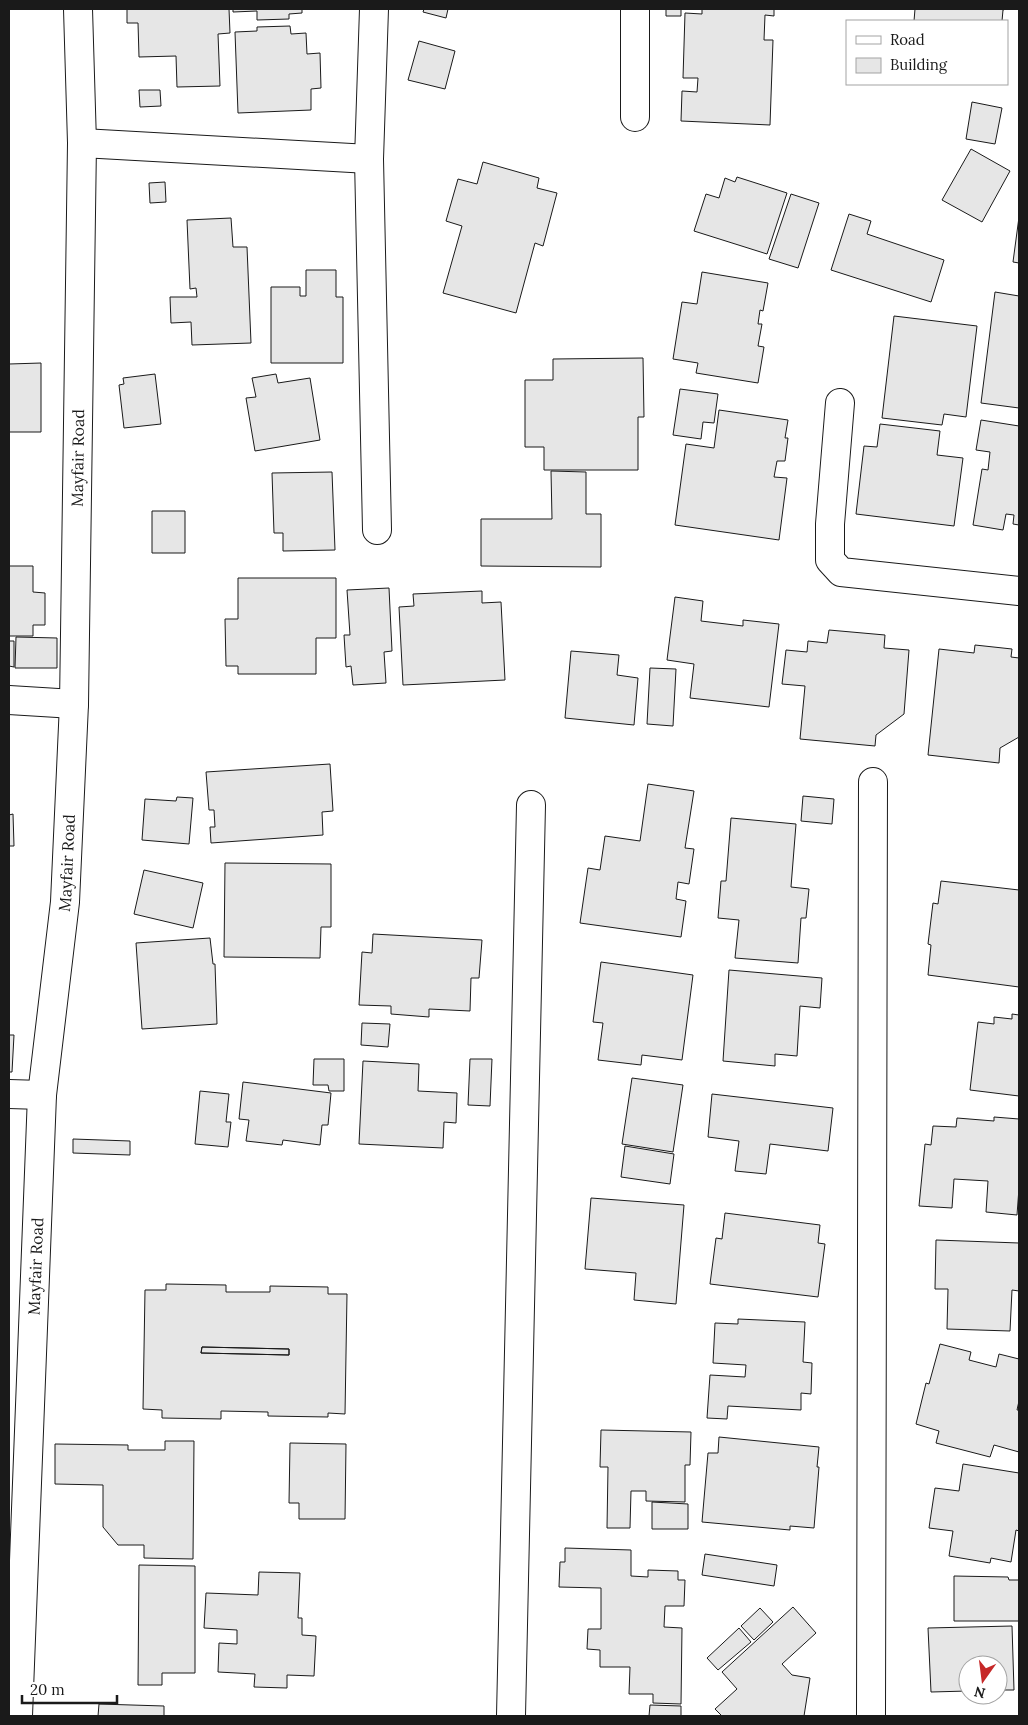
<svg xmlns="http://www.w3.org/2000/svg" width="1028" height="1725" font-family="Lora,serif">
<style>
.building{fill:#e6e6e6;stroke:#1a1a1a;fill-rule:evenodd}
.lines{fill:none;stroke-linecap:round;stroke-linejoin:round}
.minor-casing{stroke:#1a1a1a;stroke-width:30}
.minor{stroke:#fff;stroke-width:28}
.labels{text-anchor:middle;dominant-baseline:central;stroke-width:4;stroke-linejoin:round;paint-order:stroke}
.street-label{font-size:16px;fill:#1a1a1a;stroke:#fff}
</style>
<rect width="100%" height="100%" fill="#fff"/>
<!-- building -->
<path class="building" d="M127,9h102l1,24 -12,1 2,52 -43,1 -1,-31 -37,1 -1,-34h-11z
M233,9h69v4l-13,1v5l-32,1v-9l-24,1z
M424,9h24l-2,9 -23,-6z
M666,9h15v7h-15z
M702,9h72v7l-9,-1 -1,25h9l-3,85 -89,-4 1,-30 15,1 1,-14h-15l2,-65 17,1z
M915,9h91l-3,1 -1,11h-88z
M290,26l1,8 15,-1 1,21 13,-1 1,35 -10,1v21l-73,3 -3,-81 22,-1v-4z
M419,41l36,10 -10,38 -37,-9z
M139,90h21l1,16 -21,1z
M972,102l30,6 -7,36 -29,-5z
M971,149l39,22 -28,51 -40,-22z
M483,162l56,16 -2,10 20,5 -14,53 -8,-3 -19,70 -73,-20 19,-67 -16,-5 12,-42 19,5z
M737,177l50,16 -20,61 -73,-23 12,-37 13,4 6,-20 10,4z
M165,182l1,20 -16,1 -1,-20z
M791,194l28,9 -21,65 -29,-9z
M849,214l22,7 -4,13 77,26 -13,42 -100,-32z
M1019,217v46l-6,-1z
M231,218l2,29h14l4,96 -59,2 -1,-23 -20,1 -1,-26h27l-1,-9 -6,1 -3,-69z
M306,270h30v27h7v66h-72v-76h29v9h6z
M702,272l66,11 -5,28 -3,-1 -2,14h4l-4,22 6,1 -6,36 -62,-10 2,-10 -25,-4 9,-57 15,2z
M995,292l24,4v112l-38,-5z
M894,316l83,10 -11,91 -22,-3 -2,11 -60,-7z
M643,358l1,59h-6v53h-94v-23h-19v-67h28v-21z
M41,363v69h-32v-68z
M155,374l6,50 -37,4 -5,-43 5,-1 -1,-6z
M276,374l2,9 32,-5 10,62 -65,11 -9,-53 10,-1 -4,-19z
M680,389l38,5 -4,29 -11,-1 -2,17 -28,-4z
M719,410l69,10 -3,18h3l-3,23h-8l-3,16 13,1 -8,62 -104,-15 11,-81 28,4z
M981,420l38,6v99l-6,-1 1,-9 -8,-1 -3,16 -30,-5 9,-56 6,1 2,-18 -14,-2z
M880,424l60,7 -3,24 26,3 -9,68 -98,-12 8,-68 13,1z
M551,471l35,1v42h15v53l-120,-1v-47h71z
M332,472l3,78 -52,1v-18h-9l-2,-60z
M152,511h33v42h-33z
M9,566h24v26l12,1v32h-12v11h-24z
M238,578h98v60h-20v36h-78v-8h-12l-1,-47h13z
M389,588l3,63 -8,1 2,31 -33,2 -2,-19 -5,1 -2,-32h6l-3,-45z
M482,591v12l19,-1 4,78 -102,5 -4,-78 15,-1 -1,-12z
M675,597l28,4 -2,20 42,5v-6l36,4 -10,83 -79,-9 4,-34 -27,-4z
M829,630l56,5 -1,13 25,2 -5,64 -28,21 -1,11 -75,-7 5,-53 -23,-2 4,-34 21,2 1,-11 19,2z
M16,637l41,1v30h-42z
M9,641h5v26l-5,-1z
M975,645l37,4 -1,8 8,1v79l-19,11 -1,15 -71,-8 11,-106 35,4z
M571,651l48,4 -2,20 21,3 -4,47 -69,-7z
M650,668l26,1 -3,57 -26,-2z
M330,764l3,47 -11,1 1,23 -112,8 -1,-16h5l-1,-17h-5l-3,-38z
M648,784l46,7 -9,57 9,1 -5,35 -11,-2 -2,17 10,2 -5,36 -101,-14 8,-55 12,2 5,-34 35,5z
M803,796l31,3 -2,25 -31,-3z
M177,797l16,1 -4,46 -47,-4 3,-41 31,2z
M13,814l1,32h-5v-31z
M731,818l65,6 -5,63 18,2 -3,29h-5l-3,45 -63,-5 4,-38 -21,-2 3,-37h5z
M225,863l106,1v63h-10l-1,31 -96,-1z
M144,870l59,13 -10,45 -59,-14z
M941,881l78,9v97l-91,-12 3,-30 -3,-1 5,-41 5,1z
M373,934l109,6 -3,38h-8l-1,33 -41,-2v8l-38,-3v-8l-32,-1 3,-53 10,1z
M210,938l3,26h2l2,60 -75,5 -6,-86z
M601,962l92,13 -11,85 -40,-5 -1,10 -43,-5 5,-37 -10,-1z
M729,970l93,8 -2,30 -20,-2 -3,50 -22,-2v12l-52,-5z
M1012,1014l7,1v81l-49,-6 8,-68 16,2v-7l18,2z
M362,1023l28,1 -2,23 -27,-2z
M9,1035h5l-2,37h-3z
M314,1059h30v32h-15l-1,-6h-15z
M470,1059h22l-2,47 -22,-1z
M363,1061l56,3 -1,27 39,2 -1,30 -12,-1 -1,26 -84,-4z
M632,1078l51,7 -10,67 -51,-8z
M243,1082l88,11 -3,32h-6l-2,20 -37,-5 -1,5 -36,-4 3,-21 -10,-1z
M200,1091l29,3 -3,28h5l-3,25 -33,-3z
M712,1094l121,14 -5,43 -58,-7 -4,30 -31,-3 4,-30 -31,-4z
M994,1117l25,2v69l-2,27 -31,-3 2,-31 -34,-2 -2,29 -33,-2 6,-62 6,1 2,-19 23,1 1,-9 37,3z
M73,1139l57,2v14l-57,-2z
M625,1146l49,8 -4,30 -49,-7z
M591,1198l93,7 -8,99 -42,-4 2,-27 -51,-4z
M725,1213l95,12 -2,18 7,1 -7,53 -108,-13 6,-46 6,1z
M936,1240l83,3v48l-7,-1 -2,41 -63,-2 1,-40h-13z
M166,1284l60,1v7h44v-6l58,1v7h19l-2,120 -17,-1v4l-60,-1v-4l-47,-1v8l-59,-1v-8l-19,-1 2,-119h21zM202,1347l87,2v6l-88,-2z
M738,1319l67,3 -2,40 9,1 -1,31 -10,-1v17l-73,-4 -1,13 -20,-1 3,-43 35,2 1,-12 -33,-2 2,-40 23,1z
M940,1344l31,8 -2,8 27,7 3,-13 20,5v42l-2,9h2v42l-25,-7 -4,12 -54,-14 3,-12 -23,-7 10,-41 3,1z
M202,1347l87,2v6l-88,-2z
M601,1430l90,2 -1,33h-5v37l-39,-1v-10h-15l-1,37h-23l1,-61h-8z
M719,1437l100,10 -2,20h2l-5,61 -24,-2v4l-88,-8 6,-69h10z
M165,1441h29l-1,118 -49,-1v-13h-26l-15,-18v-42l-48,-1v-40l73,1v5h37z
M290,1443l56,1 -1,75h-46v-16h-10z
M963,1464l56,9v58l-3,-1 -5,32 -20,-4 -1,5 -41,-7 4,-25 -24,-3 6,-40 24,3z
M652,1502l36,2v25h-36z
M565,1548l66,2v26l17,1v-7l30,1v9h7l-1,26h-19l-1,21 18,1 -1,76 -28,-1v-9h-24l1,-27h-30v-17l-13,-1 1,-20h13v-41l-42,-1 1,-25h5z
M705,1554l72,11 -3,21 -72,-11z
M139,1565l56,1v107h-33v12h-24z
M259,1572l41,1 -2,45h4v17l14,1 -2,40 -27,-1v13l-33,-1 1,-13 -37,-2 1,-29 18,1v-14l-33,-2 2,-35 52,2z
M954,1576l54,1 1,3h10v41h-65z
M793,1607l23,26 -34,31 10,11 18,3 -6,38h-82l-7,-7 22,-20 -15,-17z
M760,1608l13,14 -19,18 -13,-14z
M1012,1626l2,64h-16v-25h-30v26l-37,1 -3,-64z
M739,1628l12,14 -33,28 -11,-12z
M99,1704l65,2v10h-66z
M650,1705l31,1v10h-32z"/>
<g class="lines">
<defs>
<g id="minor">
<path d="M374,9l-5,150 8,371"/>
<path d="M635,117v-108"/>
<path d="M82,143l287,16"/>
<path d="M840,403l-10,121v36l11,12 178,19"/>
<path d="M9,700l65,4"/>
<path d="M9,1094l33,1"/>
<path id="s1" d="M18,1716l24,-621 23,-193 9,-198 8,-561 -4,-134"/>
<path d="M511,1716l20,-911"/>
<path d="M871,1716l2,-934"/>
</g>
</defs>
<!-- minor casing -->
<use href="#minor" class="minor-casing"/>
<!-- minor -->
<use href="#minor" class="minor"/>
</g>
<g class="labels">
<!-- street labels -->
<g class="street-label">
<text stroke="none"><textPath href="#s1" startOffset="1260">Mayfair Road</textPath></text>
<text stroke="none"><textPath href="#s1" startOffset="855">Mayfair Road</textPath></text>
<text stroke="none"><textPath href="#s1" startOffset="450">Mayfair Road</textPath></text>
</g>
</g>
<!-- border -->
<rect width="1028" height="1725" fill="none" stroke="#1a1a1a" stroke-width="20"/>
<!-- legend -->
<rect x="846" y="20" width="162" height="65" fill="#ffffff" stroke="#a3a3a3"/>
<rect x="856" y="36" width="25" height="8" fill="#ffffff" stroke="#a3a3a3"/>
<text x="890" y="45" font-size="15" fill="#1a1a1a">Road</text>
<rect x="856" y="58" width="25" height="15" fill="#e6e6e6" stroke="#a3a3a3"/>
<text x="890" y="70" font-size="15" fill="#1a1a1a">Building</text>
<!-- north arrow -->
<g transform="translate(983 1680) rotate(194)"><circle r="24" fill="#ffffff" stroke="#a3a3a3"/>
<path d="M0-4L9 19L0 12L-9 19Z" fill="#c62828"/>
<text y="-8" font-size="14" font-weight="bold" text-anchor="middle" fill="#1a1a1a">N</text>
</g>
<!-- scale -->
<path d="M22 1695v8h95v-8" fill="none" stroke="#1a1a1a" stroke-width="2.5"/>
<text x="30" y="1695" font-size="15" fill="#1a1a1a" stroke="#ffffff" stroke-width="4" paint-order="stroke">20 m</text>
</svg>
